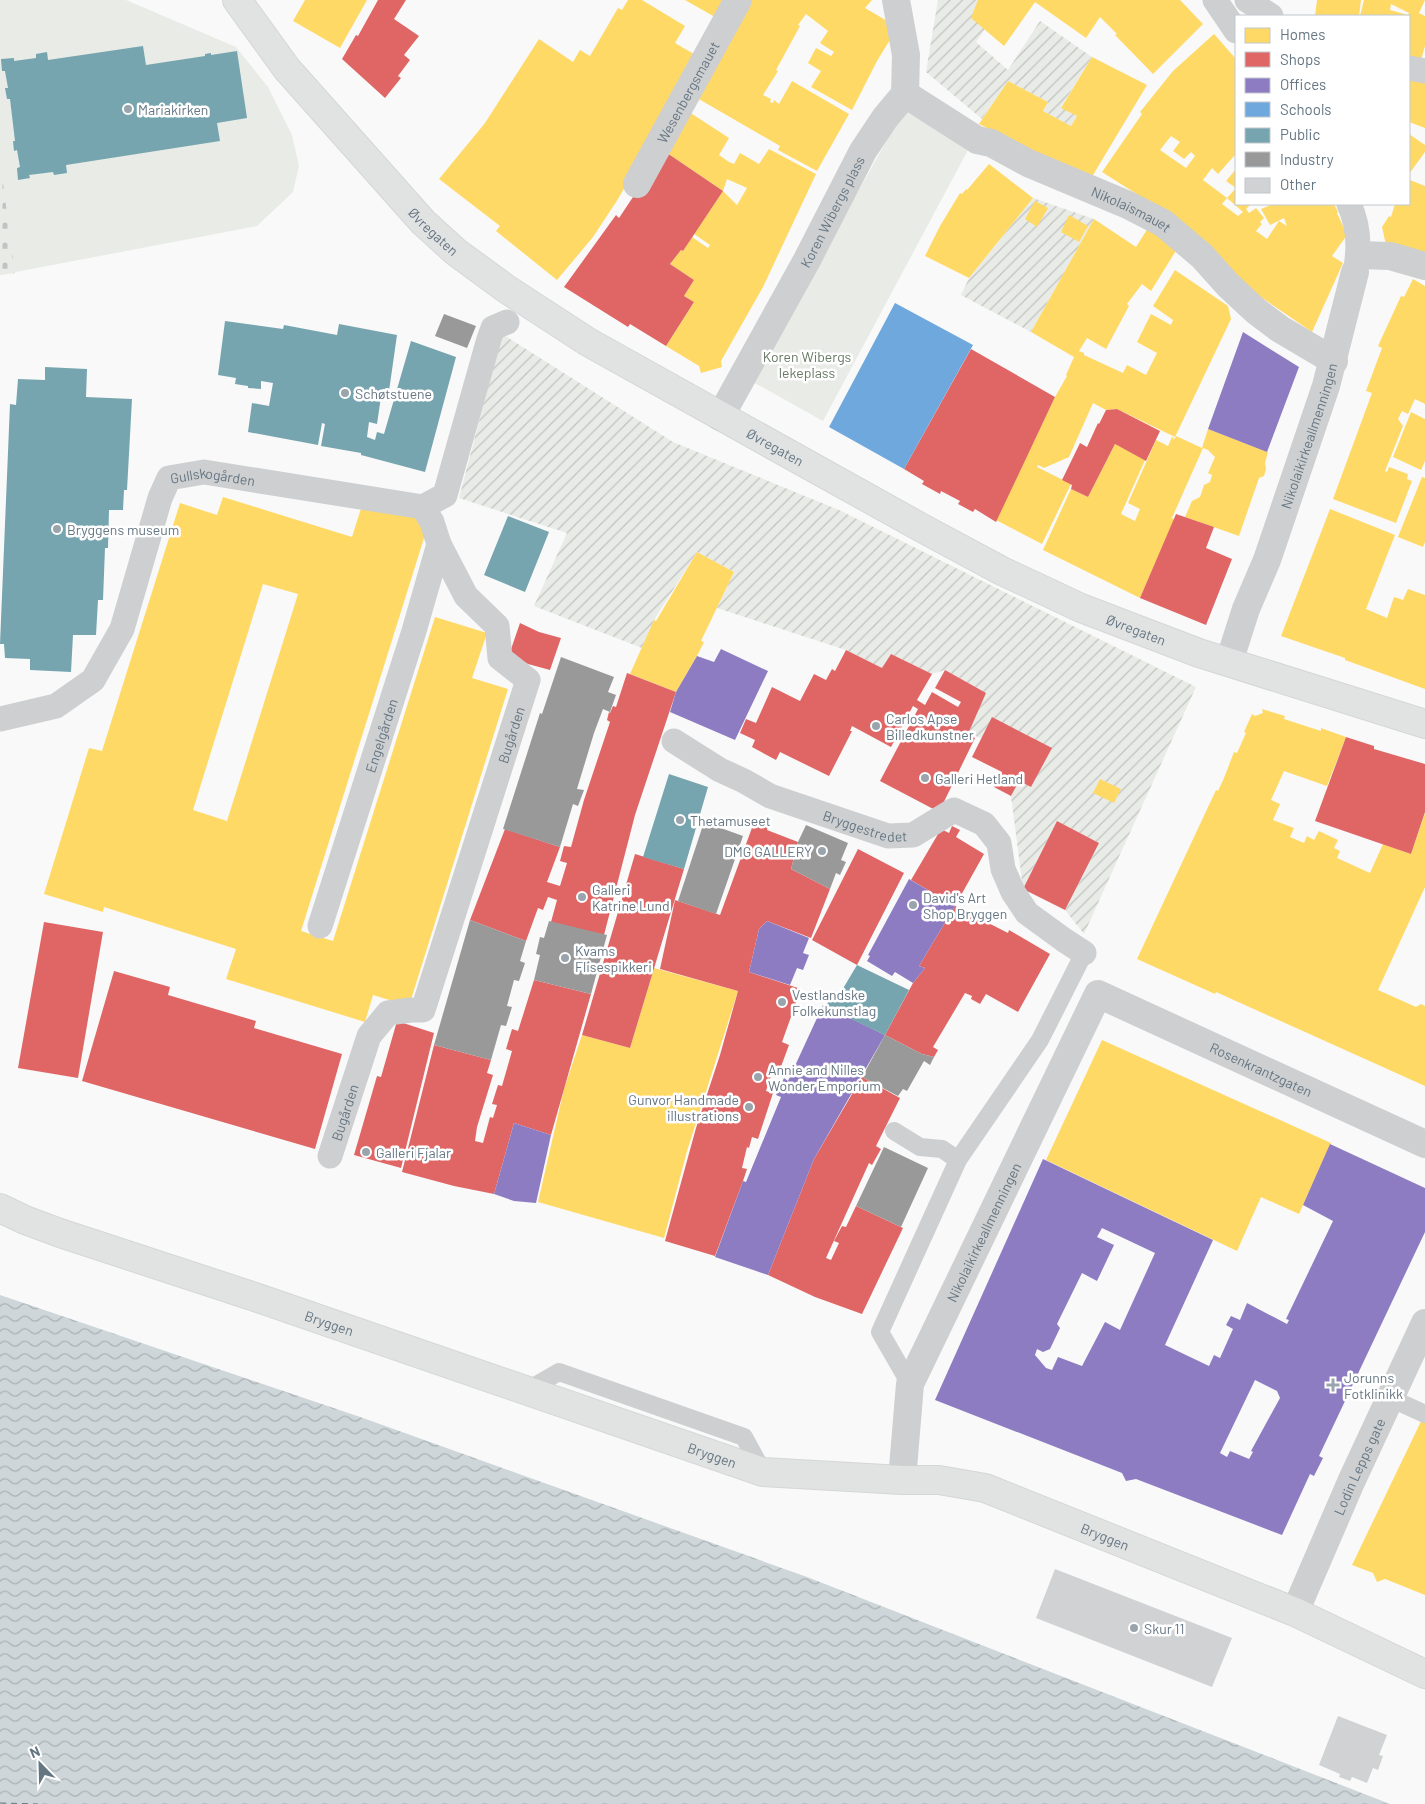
<svg xmlns="http://www.w3.org/2000/svg" width="1425" height="1804" font-family="Barlow,sans-serif">
<style>
.green{fill:#e8ebe6}
.cemetery{fill:url(#cemetery-stones)}
.garden{fill:url(#garden-furrows)}
.water{fill:url(#water-waves)}
.homes{fill:#ffd966;fill-rule:evenodd}
.shops{fill:#e06666}
.offices{fill:#8e7cc3;fill-rule:evenodd}
.schools{fill:#6fa8dc}
.public{fill:#76a5af}
.industry{fill:#999}
.lines{fill:none;stroke-linecap:round;stroke-linejoin:round}
.ferry{stroke:#60757c;stroke-width:1;stroke-dasharray:6 5;stroke-linecap:butt}
.building{fill:#d0d2d3}
.secondary-casing{stroke:#d5d6d7;stroke-width:30}
.primary-casing{stroke:#d5d6d7;stroke-width:30}
.service{stroke:#cecfd0;stroke-width:18}
.pedestrian{stroke:#cecfd0;stroke-width:25}
.minor{stroke:#cecfd0;stroke-width:28}
.secondary{stroke:#e1e2e2;stroke-width:28}
.primary{stroke:#e1e2e2;stroke-width:28}
.poi-dot{fill:#99a4ac;stroke:#fff;stroke-width:2}
.labels{text-anchor:middle;dominant-baseline:central;stroke-width:5;stroke-linejoin:round;paint-order:stroke}
.street-label{font-size:14px;fill:#657683;stroke:#fff}
.poi-label{font-size:14px;fill:#657683;stroke:#fff;text-anchor:start}
.park-label{font-size:14px;fill:#687a64;stroke:#fff}
</style>
<defs>
<pattern id="cemetery-stones" width="16" height="16" patternUnits="userSpaceOnUse" patternTransform="scale(1.25)"><rect width="16" height="16" fill="#e8ebe6"/><path d="M2 7V4a2 2 0 0 1 4 0v3zM10 15v-3a2 2 0 0 1 4 0v3z" fill="#c0c3c0"/></pattern>
<pattern id="garden-furrows" width="10" height="10" patternUnits="userSpaceOnUse" patternTransform="scale(1.25)"><rect width="10" height="10" fill="#e8ebe6"/><path d="M-1 1l2-2M0 10L10 0M9 11l2-2" fill="none" stroke="#c0c3c0"/></pattern>
<pattern id="water-waves" width="16" height="10" patternUnits="userSpaceOnUse" patternTransform="scale(1.25)"><rect width="16" height="10" fill="#ced6d9"/><path d="M0 5q4-4 8 0t8 0" fill="none" stroke="#abb2b5"/></pattern>
</defs>
<rect width="100%" height="100%" fill="#f9f9f9"/>
<!-- green -->
<path class="green" d="M0,0h126l110,47 32,40 24,48 7,31 -6,26 -36,34 -257,49z
M904,110l64,40 -145,271 -72,-40z"/>
<!-- cemetery -->
<path class="cemetery" d="M0,161l15,112 -15,2z"/>
<!-- garden -->
<path class="garden" d="M938,0h52l-5,29 -9,13 32,28 32,-49 52,36 -31,50 16,9 -6,10 -28,-15 5,-9 -40,-21 -26,38 -56,-47z
M1033,198l61,21 -63,113 -70,-37 8,-17z
M502,334l171,108 166,68 357,177 -112,247 -19,-24 34,-67 -42,-22 -34,68 -12,-93 8,-15 12,6 20,-39 -69,-10 -14,-4 17,-41 -40,-23 -13,4 -41,-20 -9,14 -36,-18 -129,-42 17,-36 -37,-20 -43,68 -12,28 -108,-42 33,-73 -108,-35z"/>
<!-- water -->
<path class="water" d="M0,1295l363,123 444,159 583,227h-1390z"/>
<!-- homes -->
<path class="homes" d="M305,0h62l-27,48 -47,-27z
M628,0h14l43,26 -10,17 24,14 -81,142 -25,38 -36,43 -61,-49 4,-5 -61,-47 46,-56 54,-84 34,23 7,-12 10,6 28,-48 4,2z
M685,0h39l-9,17z
M751,0h121l-7,8 24,14 2,16 -14,23 -25,49 -41,-23 10,-16 -13,-8 8,-15 15,8 3,-4 -14,-9 8,-12 -22,-17 -8,11 2,1 -24,44 2,1 -15,24 8,4 -1,3 3,1 1,-3 5,4 13,-23 57,33 -32,57 -39,-21 2,-4 -83,-48z
M978,0h202l23,24 -50,50 -38,-39 2,-1 -17,-17 -14,21 -51,-36 -31,44 -33,-28z
M1317,0h44l-2,16h-44z
M1364,0h61l-6,13 6,3v30l-4,14 -12,-4v-40h-49zM1391,4l18,9 -1,2 -18,-5z
M1214,34l22,25v97l-1,-1 -17,19 -6,-6 -9,12 24,18 -5,6 16,12 5,-4 -16,-14 9,-10 -10,-7 10,-12v35h15l-5,5 3,4 7,-5 8,10 -4,4 2,2 -6,7 11,8 12,-18 8,5 -3,-8 -14,7 -9,-16 12,-5h61l4,8 -1,1 10,22 -15,21 11,7 -31,69 -73,-50 -104,-89 -33,-21 40,-58 -2,-2 33,-41zM1171,136l9,6 -7,9 11,8 7,-7 4,4 -9,12 -26,-18z
M1092,57l55,28 -57,95 -111,-56 29,-43 40,21 -5,9 28,15 6,-10 -16,-8z
M1412,74l13,4v50l-16,-6v-37z
M689,112l40,26 -10,17 10,7 5,2 6,-11 19,11 10,-15 47,25 -53,113 -42,74 1,6 -21,6 -2,-7 -33,-20 28,-44 -10,-6 10,-16 -24,-16 11,-14 2,1 9,-14 16,11 2,-3 -16,-11 29,-43 14,14 10,-17 -20,-9 -4,12 -53,-36 -7,-3z
M1409,134l16,11v7l-16,22z
M989,164l44,34 -64,80 -44,-22 15,-30 20,-33 2,1 4,-5 1,1z
M1410,180l15,6v72l-39,-13 -4,-18 7,-11 2,1 4,-13h14z
M1035,201l13,7 -11,19 -12,-8z
M1069,215l19,11 -9,16 -18,-10z
M1094,219l42,28 12,-19 29,21 -26,42 -9,-7 -15,20 2,2 -23,43 -19,-11 -8,13 5,2v2l39,18 4,-8 19,10 11,-22 -20,-11 14,-28 20,11 2,-5 -20,-14 22,-36 53,36 3,13 -56,118 -58,-28 -11,1 -13,-7 -24,54 -25,11 -6,-3 -1,2 34,17 -29,60 -46,-24 59,-123 12,-21 -1,-1 8,-18 -43,-25z
M1413,279l12,7v118l-10,-5 -7,15 -6,-3 -4,8 5,7 -18,45 2,1 2,-5 19,7 -1,5 5,2 -16,42 -63,-24 39,-106 -6,-2 16,-43 -4,-2 23,-50 3,1z
M1411,412l14,7v42l-4,9 -28,-13z
M1208,429l60,23 -3,11 1,6 -2,7 -5,2 -20,58 -54,-19 7,-16 8,-4 4,-12 6,-3 2,-7 -4,-2 7,-16 -7,-7 -5,-2 -31,70 2,2 -34,78 -97,-48 28,-61 17,8 27,-53 30,16 -24,54 14,7 5,-12 -12,-6 28,-63 12,6 4,-9 2,1 -1,3 2,-3 3,1 -3,-1 1,-2 26,12z
M1422,477l3,1v64l-2,5 -25,-10z
M223,497l129,40 11,-35 66,20 -128,409 32,10 102,-324 52,16 -15,45 36,11 -99,317 -36,-11 -8,27 -139,-43 10,-30 -132,-42 -1,5 -59,-18 45,-146 13,3 78,-248 37,12zM263,584l35,10 -71,227 -34,-11z
M1330,509l65,26 -29,74 21,9 7,-21 9,3 5,-11 17,6v94l-80,-29v-2l-64,-22z
M697,552l37,20 -33,69 3,1 -7,14 -21,36 -46,-18 24,-54 2,1z
M1262,709l23,7 -1,3 37,12v-3l25,9 -19,49 -43,-15 -13,29 9,4 -7,16 21,8 -4,9 14,6 3,-7 7,4 5,-9 19,9 -4,8 6,3 -3,7 33,15 13,-29 28,10 14,-41v74l-47,103 38,17 5,-3 4,2v80l-209,-94 -1,2 -78,-35 79,-169 2,1 6,-13 10,-26 3,1 9,-20 -2,-1 8,-18 3,2 8,-3z
M1100,779l21,10 -7,14 -21,-10z
M654,968l84,23 -51,160 -23,87 -126,-36 26,-113 18,-54 48,13z
M1102,1040l229,103 -32,71 -38,-17 -24,54 -191,-91z
M1425,1413v182l-40,-16 -8,3 -4,-9 -21,-8z"/>
<!-- shops -->
<path class="shops" d="M378,0h28l-12,19 25,17 -15,19 6,5 -12,16 3,2 -16,20 -43,-39 14,-24 2,1z
M663,152l7,3 53,36 -40,60 -2,-1 -11,14 24,16 -10,16 10,6 -28,44 -36,-22 -2,3 -64,-40 52,-72 3,3z
M971,349l84,48 -59,125 -21,-13 -2,3 -15,-8 2,-3 -19,-10 -1,3 -18,-10 2,-3 -20,-12z
M1117,409l43,22 -14,30 -31,-17 -27,53 -17,-8 1,-4 -10,-5 18,-37 7,4 11,-24 1,1 7,-14z
M1176,514l38,13 -8,21 26,11 -26,66 -66,-27z
M520,623l19,9 22,6 -11,32 -22,-6 -19,-9z
M846,650l36,18 9,-14 41,20 -15,26 8,5 7,-13 26,15 3,-5 -26,-14 10,-18 41,23 -18,41 7,4 -36,74 -59,-31 38,-72 -5,-3 -22,41 -39,-21 -2,5h2l-23,45 -49,-24 -4,8 -24,-13 3,-7 -15,-7 6,-14 10,4 16,-36 28,14 14,-27 12,6 6,-11 3,2z
M627,673l49,19 -41,123 -31,120 -53,-13 6,-22 -9,-3 -5,13 -5,-2 -12,33 -56,-21 35,-91 55,18 -13,35 13,4 7,-23 -7,-2 4,-15 7,1 13,-47 26,-78 -3,-2 2,-8 1,1 3,-7 3,1z
M992,717l60,31 -21,39 -12,-6 -8,15 -17,-9 8,-15 -30,-15z
M1346,737l28,9v3l51,15v48l-14,42 -96,-33z
M761,819l8,4 -2,7 31,12 -7,27 39,20 -19,49 -44,-17 -8,8 -10,43 52,17 -19,53 7,3 -10,27 -6,-2 -7,21 7,2 -15,46 -6,-2 -3,11 -2,-1 -5,21 5,1 -4,12 -28,75 -50,-15 31,-113 24,-73 18,-64 -78,-22 15,-69 45,15 33,-90 4,2z
M1057,821l42,22 -34,67 -42,-21z
M952,826l8,4 -4,7 28,17 -29,52 -44,-26 30,-51 8,4z
M858,849l46,24 -47,92 -45,-25z
M635,854l49,15 -54,179 -48,-13z
M955,906l53,27 1,-3 41,24 -32,58 -32,-18 -6,10 -9,-5 1,-3 -7,-3 -32,54 5,3 -4,7 -12,-3 -37,-19 28,-52 12,-15 -6,-2z
M44,922l59,10 -25,146 -60,-10z
M114,971l56,16 -2,8 88,26 -2,7 88,26 -27,95 -233,-68z
M534,980l57,14 -40,141 -37,-12 -20,71 -40,-8 -52,-14 32,-127 57,15 -4,13 6,2 -16,52 -2,14 8,2 7,-26 3,1 4,-13 -5,-1 6,-19 4,1 10,-35 -6,-2 6,-20 6,2z
M397,1021l37,12 -33,135 -47,-13 23,-79 4,1z
M862,1077l38,21 -24,48 5,3 -9,16 -3,-2 -43,95 5,2 8,-17 -5,-2 8,-15 4,1 10,-21 47,22 -41,86 -47,-17 -47,-22 46,-116z"/>
<!-- offices -->
<path class="offices" d="M1243,332l56,35 -32,85 -59,-23z
M721,649l47,22 -33,69 -65,-28 6,-20 21,-36 17,6z
M909,879l46,27 -36,60 6,2 -12,15 -18,-11 -3,4 -25,-15 3,-5 -2,-1z
M767,921l42,17 -6,15 6,2 -6,15 -6,-2 -7,17 -41,-13 10,-43z
M823,1005l62,30 -71,124 -46,116 -53,-18 28,-76 3,1 35,-85 -5,-2 8,-17 4,3z
M514,1123l37,12 -15,68 -22,-2 -20,-7z
M1330,1144l95,44v44l-106,224 4,2 -9,18 -4,-2 -28,61 -146,-56 -10,2 -4,-8 -187,-73 108,-241 170,81 -48,105 44,21 5,-11 6,3 13,-29 -7,-4 5,-9 9,4 7,-17 40,21 2,-4 -3,-1 47,-98 -30,-16zM1102,1228l53,25 -35,77 -15,-8 -23,44 -24,-9 -6,13 -6,-2 -11,-13 2,-6 6,3 7,-3 10,-21 -3,-4 25,-51 15,8 17,-36 -17,-8zM1255,1380l22,11 3,7 -29,53 2,1 -4,7 -19,-8 -3,6 -7,-4z"/>
<!-- schools -->
<path class="schools" d="M895,303l78,42 -69,124 -75,-42z"/>
<!-- public -->
<path class="public" d="M143,46l3,19 59,-9v-2l6,-1v2l26,-4 10,67 -30,5 3,18 -154,24 1,8 -13,2 -1,-3 -24,3 1,3 -12,2 -1,-12 3,-1 -3,-17 -3,1 -1,-10h2l-5,-42h-3l-2,-11h3l-3,-17h-3l-1,-12 13,-1v3l22,-3v-4l11,-2 1,8z
M225,321l58,8 1,-4 53,10 2,-11 58,11 -9,63 -7,-1 -4,27 -8,-2 -2,15 8,3 2,-8 7,2 27,-93 45,16 -31,115 -64,-17v-2l-40,-7 4,-22 -3,-1 -4,22 -70,-13 4,-29 17,3 4,-23 -12,-2v8l-13,-1v-2l-13,-2 1,-6 -18,-3z
M45,367l42,2 -1,28 46,2 -5,91h-3l-1,20h-14l-1,38h-3l-2,52h-5l-2,35h-23l-2,37 -41,-2v-11l-25,-1 -1,-14h-4l10,-240 6,1 2,-26 27,1z
M508,516l41,16 -24,60 -41,-17z
M669,774l39,13 -24,82 -41,-12z
M857,965l52,25 -24,45 -59,-28 5,-13 7,3z"/>
<!-- industry -->
<path class="industry" d="M444,314l32,12 -9,22 -32,-12z
M561,657l53,20 -6,15 8,3 -6,17 -7,-3 -9,24 -17,56 7,1 -6,16 -5,-2 -13,43 -57,-18 37,-116 2,1z
M704,822l39,14 -27,78 -38,-13z
M806,825l42,18 -7,17 5,2 -6,13 -4,-2 -6,16 -39,-20 7,-27z
M470,920l56,21 -6,20 5,2 -6,18 -5,-1 -7,26 5,1 -6,19 -5,-1 -10,35 -57,-15z
M549,921l58,14 -16,59 -57,-14 6,-25 -4,-1 4,-17 4,1z
M885,1035l37,19 12,3 -4,8 -6,-4 -17,30 -4,-2 -5,7 -36,-19z
M884,1147l44,21 -27,59 -45,-21z"/>
<g class="lines">
<!-- ferry -->
<path class="ferry" d="M0,1803l38,1"/>
</g>
<!-- building -->
<path class="building" d="M1055,1569l177,69 -20,49 -176,-69z
M1338,1716l49,19 -8,20 4,1 -5,14 -5,-2 -6,15 -15,-6 -2,4 -11,-4 1,-3 -21,-9z"/>
<g class="lines">
<defs>
<g id="secondary">
<path id="s11" d="M237,0l50,69 136,153 33,30 49,36 83,54 332,185 82,44 79,37 118,45 226,71"/>
</g>
<g id="primary">
<path id="s12" d="M0,1208l25,12 35,13 195,64 508,175 139,8h37l46,8 310,124 130,62"/>
</g>
</defs>
<!-- secondary casing -->
<use href="#secondary" class="secondary-casing"/>
<!-- primary casing -->
<use href="#primary" class="primary-casing"/>
<!-- service -->
<path class="service" d="M894,1131l26,16 22,2 16,11
M910,1384l-30,-52 78,-172 82,-120 44,-87
M526,1391l33,-19 185,65 19,35
M1390,1398l35,16"/>
<!-- pedestrian -->
<g class="pedestrian">
<path d="M1215,0l21,31"/>
<path d="M1247,0l24,16"/>
<path d="M1409,68l16,3"/>
<path d="M1349,204c10,22 11,45 6,68"/>
<path d="M423,507l22,-12 44,-156 4,-11 14,-6"/>
<path id="s1" d="M0,719l56,-13 37,-26 29,-51 38,-131 9,-20 35,-6 219,35"/>
<path id="s2" d="M674,741l46,29 24,11 26,15 118,40 25,-1 41,-25 30,14 15,19 4,26 10,23 14,21 37,27 20,13"/>
<path id="s3" d="M320,926l94,-295 25,-87"/>
<path id="s4" d="M330,1156l39,-120 19,-23 23,-3h12l105,-330 -28,-22 -3,-32 -31,-30 -27,-52 -7,-22 -9,-15"/>
</g>
<!-- minor -->
<g class="minor">
<path id="s5" d="M905,94l72,46 14,3 37,20 100,42 35,18 39,33 26,29 28,26 24,18 54,32"/>
<path id="s6" d="M637,184l101,-184"/>
<path d="M1359,255l31,1 35,10"/>
<path id="s7" d="M720,417l87,-157 56,-109 22,-33 20,-24 1,-39 -10,-55"/>
<path id="s8" d="M1229,662l17,-53 21,-49 59,-174 29,-114"/>
<path id="s9" d="M902,1480l8,-96 188,-390 327,150"/>
<path id="s10" d="M1295,1612l56,-130 74,-159"/>
</g>
<!-- secondary -->
<use href="#secondary" class="secondary"/>
<!-- primary -->
<use href="#primary" class="primary"/>
</g>
<!-- markers -->
<g class="poi-dot">
<circle cx="128" cy="109" r="5"/>
<circle cx="345" cy="393" r="5"/>
<circle cx="57" cy="529" r="5"/>
<circle cx="876" cy="726" r="5"/>
<circle cx="925" cy="778" r="5"/>
<circle cx="680" cy="820" r="5"/>
<circle cx="822" cy="851" r="5"/>
<circle cx="582" cy="897" r="5"/>
<circle cx="913" cy="905" r="5"/>
<circle cx="565" cy="958" r="5"/>
<circle cx="782" cy="1002" r="5"/>
<circle cx="758" cy="1077" r="5"/>
<circle cx="749" cy="1107" r="5"/>
<circle cx="366" cy="1152" r="5"/>
<path d="M1330.5 1377.5h5v5h5v5h-5v5h-5v-5h-5v-5h5z"/>
<circle cx="1134" cy="1628" r="5"/>
</g>
<g class="labels">
<!-- street labels -->
<g class="street-label">
<text stroke="none"><textPath href="#s6" startOffset="105">Wesenbergsmauet</textPath></text>
<text stroke="none"><textPath href="#s5" startOffset="255">Nikolaismauet</textPath></text>
<text stroke="none"><textPath href="#s7" startOffset="234">Koren Wibergs plass</textPath></text>
<text stroke="none"><textPath href="#s11" startOffset="304">Øvregaten</textPath></text>
<text stroke="none"><textPath href="#s8" startOffset="240">Nikolaikirkeallmenningen</textPath></text>
<text stroke="none"><textPath href="#s11" startOffset="709">Øvregaten</textPath></text>
<text stroke="none"><textPath href="#s1" startOffset="364">Gullskogården</textPath></text>
<text stroke="none"><textPath href="#s11" startOffset="1114">Øvregaten</textPath></text>
<text stroke="none"><textPath href="#s3" startOffset="200">Engelgården</textPath></text>
<text stroke="none"><textPath href="#s4" startOffset="480">Bugården</textPath></text>
<text stroke="none"><textPath href="#s2" startOffset="211">Bryggestredet</textPath></text>
<text stroke="none"><textPath href="#s9" startOffset="709">Rosenkrantzgaten</textPath></text>
<text stroke="none"><textPath href="#s4" startOffset="46">Bugården</textPath></text>
<text stroke="none"><textPath href="#s9" startOffset="265">Nikolaikirkeallmenningen</textPath></text>
<text stroke="none"><textPath href="#s12" startOffset="349">Bryggen</textPath></text>
<text stroke="none"><textPath href="#s12" startOffset="754">Bryggen</textPath></text>
<text stroke="none"><textPath href="#s10" startOffset="159">Lodin Lepps gate</textPath></text>
<text stroke="none"><textPath href="#s12" startOffset="1160">Bryggen</textPath></text>
</g>
<!-- poi labels -->
<g class="poi-label">
<text x="138" y="109">Mariakirken</text>
<text x="355" y="393">Schøtstuene</text>
<text x="67" y="529">Bryggens museum</text>
<text x="886" y="718">Carlos Apse<tspan x="886" dy="16">Billedkunstner</tspan></text>
<text x="935" y="778">Galleri Hetland</text>
<text x="690" y="820">Thetamuseet</text>
<text x="812" y="851" text-anchor="end">DMG GALLERY</text>
<text x="592" y="889">Galleri<tspan x="592" dy="16">Katrine Lund</tspan></text>
<text x="923" y="897">David's Art<tspan x="923" dy="16">Shop Bryggen</tspan></text>
<text x="575" y="950">Kvams<tspan x="575" dy="16">Flisespikkeri</tspan></text>
<text x="792" y="994">Vestlandske<tspan x="792" dy="16">Folkekunstlag</tspan></text>
<text x="768" y="1069">Annie and Nilles<tspan x="768" dy="16">Wonder Emporium</tspan></text>
<text x="739" y="1099" text-anchor="end">Gunvor Handmade<tspan x="739" dy="16">illustrations</tspan></text>
<text x="376" y="1152">Galleri Fjalar</text>
<text x="1344" y="1377">Jorunns<tspan x="1344" dy="16">Fotklinikk</tspan></text>
<text x="1144" y="1628">Skur 11</text>
</g>
<!-- park labels -->
<g class="park-label">
<text x="807" y="356">Koren Wibergs<tspan x="807" dy="16">lekeplass</tspan></text>
</g>
</g>
<!-- legend -->
<rect x="1235" y="15" width="175" height="190" fill="#ffffff" stroke="#c1c8cd"/>
<rect x="1245" y="28" width="25" height="15" fill="#ffd966" stroke="#c1c8cd"/>
<text x="1280" y="40" font-size="15" fill="#657683">Homes</text>
<rect x="1245" y="52" width="25" height="15" fill="#e06666" stroke="#c1c8cd"/>
<text x="1280" y="65" font-size="15" fill="#657683">Shops</text>
<rect x="1245" y="78" width="25" height="15" fill="#8e7cc3" stroke="#c1c8cd"/>
<text x="1280" y="90" font-size="15" fill="#657683">Offices</text>
<rect x="1245" y="102" width="25" height="15" fill="#6fa8dc" stroke="#c1c8cd"/>
<text x="1280" y="115" font-size="15" fill="#657683">Schools</text>
<rect x="1245" y="128" width="25" height="15" fill="#76a5af" stroke="#c1c8cd"/>
<text x="1280" y="140" font-size="15" fill="#657683">Public</text>
<rect x="1245" y="152" width="25" height="15" fill="#999999" stroke="#c1c8cd"/>
<text x="1280" y="165" font-size="15" fill="#657683">Industry</text>
<rect x="1245" y="178" width="25" height="15" fill="#d0d2d3" stroke="#c1c8cd"/>
<text x="1280" y="190" font-size="15" fill="#657683">Other</text>
<!-- north arrow -->
<g transform="translate(40 1764) rotate(337)" stroke="#ffffff" stroke-width="4" paint-order="stroke">
<path d="M0-4L9 19L0 12L-9 19Z" fill="#657683"/>
<text y="-8" font-size="14" font-weight="bold" text-anchor="middle" fill="#657683">N</text>
</g>
</svg>
